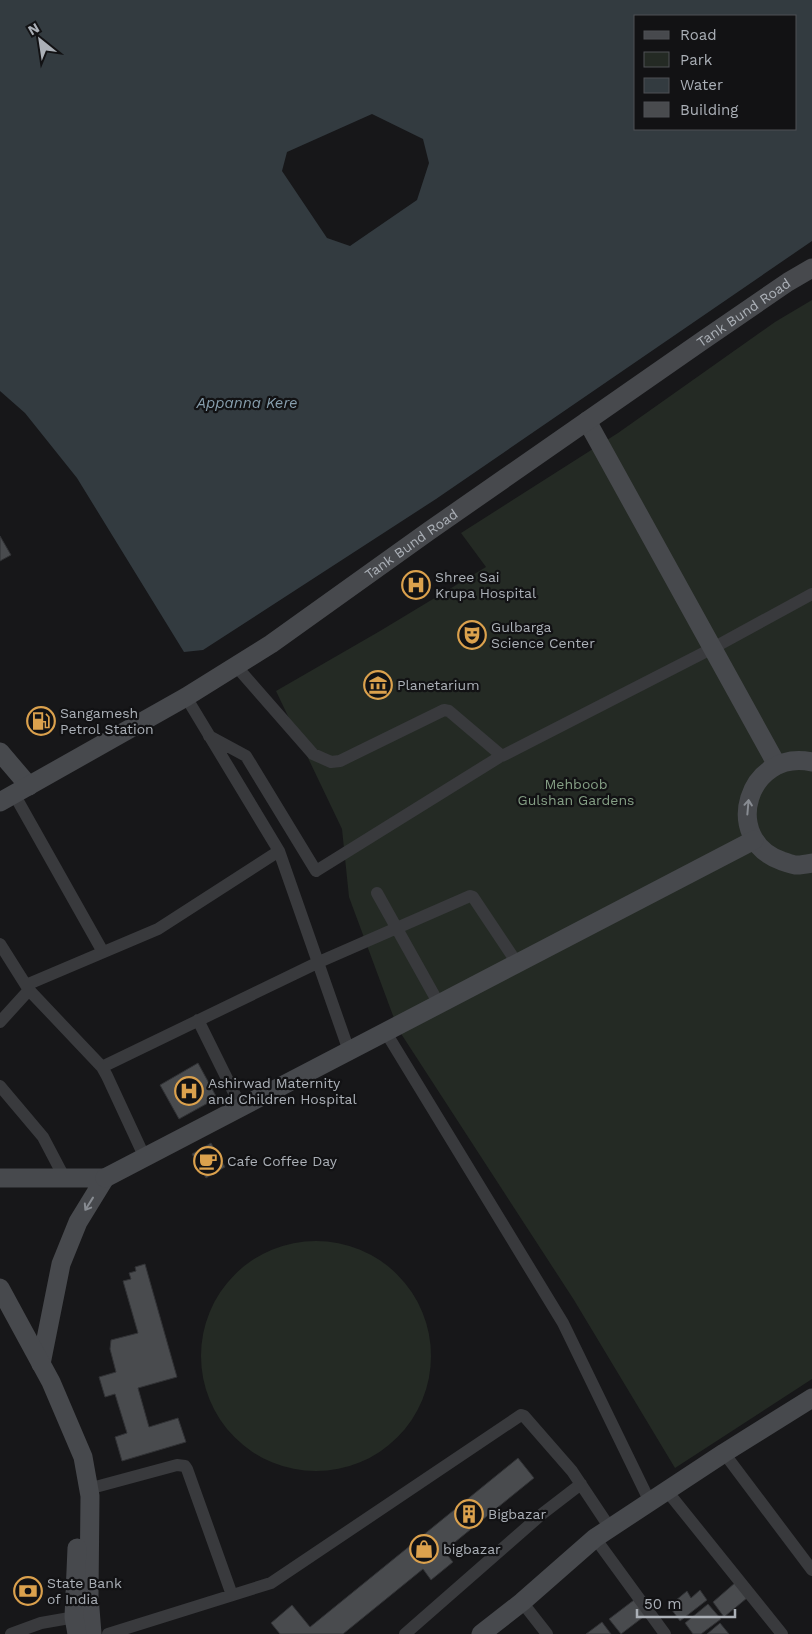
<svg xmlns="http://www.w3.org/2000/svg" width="812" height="1634" font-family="'Work Sans',sans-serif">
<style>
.green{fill:#242a24}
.water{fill:#333b40;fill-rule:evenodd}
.building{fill:#494b4e;stroke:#313235}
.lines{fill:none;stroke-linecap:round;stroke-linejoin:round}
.street{stroke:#393a3d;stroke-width:12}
.secondary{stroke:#47494d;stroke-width:19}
.oneway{stroke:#888c92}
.labels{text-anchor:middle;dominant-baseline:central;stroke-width:4.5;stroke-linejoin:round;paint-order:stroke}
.street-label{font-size:14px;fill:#abb0b7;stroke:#121214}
.poi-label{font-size:14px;fill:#abb0b7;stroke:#121214;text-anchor:start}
.park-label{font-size:14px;fill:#859f85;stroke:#121214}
.water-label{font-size:15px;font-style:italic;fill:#879ead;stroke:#121214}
</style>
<rect width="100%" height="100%" fill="#171719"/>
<!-- green -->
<path class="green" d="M812,300v1079l-137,89 -101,-168 -176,-271 -49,-132 -7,-68 -66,-138 104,-60 106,-64 -25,-34 157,-100 157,-111z
M201 1356a115 115 0 1 1 230 0a115 115 0 1 1-230 0Z"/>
<!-- water -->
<path class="water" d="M0,0h812v241l-376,258 -233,151 -19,2 -107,-174 -52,-65 -25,-22zM636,16h160v113h-160zM372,114l51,25 6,24 -12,37 -67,46 -23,-8 -45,-67 5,-19z"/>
<!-- building -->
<path class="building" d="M0,536l11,19 -11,6z
M198,1063l19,35 -38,21 -19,-34z
M211,1143l14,24 -19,11 -14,-24z
M145,1264l32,113 -39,11 11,39 29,-9 8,24 -64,19 -7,-24 12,-4 -12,-39 -10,3 -6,-20 17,-5 -6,-23 1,-9 27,-7 -15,-52 8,-2 -2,-6 7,-2 -1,-4z
M518,1458l16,20 -90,73 9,11 -22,18 -8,-11 -80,65h-63l-9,-11 21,-18 18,22z
M736,1582l11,16 -23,19 -11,-15z
M700,1590l7,10 -27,21 -11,-15 18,-15 4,7z
M634,1600l12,15 -25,19 -12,-15z
M708,1604l13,15 -20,15h-8l-8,-11z
M602,1622l9,12h-25z
M720,1623l9,11h-22z"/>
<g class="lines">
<!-- street -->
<path class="street" d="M236,666l77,88 18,8 9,-1 104,-51 5,1 53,45 211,-108 99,-54
M186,697l93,154 70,200
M209,736l37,20 70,115 185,-115
M14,794l89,158
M377,893l62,111
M0,944l29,46 73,77 217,-105 151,-66 3,1 44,66
M26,985l132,-56 121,-78
M198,1020l43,87
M0,1022l29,-32
M385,1031l178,292 87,179
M102,1067l5,9 38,82
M0,1086l43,51 21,40
M724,1453l88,117
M88,1489l89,-24 8,1 2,3 45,126
M667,1491l115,143
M595,1538l70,96
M522,1602l25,32
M11,1634l30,-11 40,-7
M108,1634l163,-51 250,-168 3,1 48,55 38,57
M405,1634l137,-120 39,-30"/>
<!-- secondary -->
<g class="secondary">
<path d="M587,421l190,344"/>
<path d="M0,752l29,34"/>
<path d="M812,762c-64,-14 -92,77 -30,99 4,1 10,4 15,4 5,0 10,-1 15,-2"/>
<path id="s1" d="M0,802l186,-105 85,-53 158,-113 273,-190 86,-59 24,-14"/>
<path d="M0,1178h105l-27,44 -17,42 -20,100"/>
<path d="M105,1178l649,-338"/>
<path d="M0,1288l51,94 32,75 7,39 -1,100 3,38"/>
<path d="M77,1634l-3,-17 3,-69"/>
<path d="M481,1634l41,-32 73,-64 129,-85 88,-55"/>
</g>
</g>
<!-- one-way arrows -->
<defs><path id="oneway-shaft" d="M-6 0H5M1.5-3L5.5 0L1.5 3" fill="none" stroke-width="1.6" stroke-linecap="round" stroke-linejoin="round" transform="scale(1.25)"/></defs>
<g class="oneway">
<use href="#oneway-shaft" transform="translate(748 807) rotate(-85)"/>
<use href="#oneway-shaft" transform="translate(89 1204) rotate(122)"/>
</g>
<!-- icons -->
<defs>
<symbol id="hospital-ring" viewBox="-11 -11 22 22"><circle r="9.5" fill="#121214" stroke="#dba14d" stroke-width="1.5"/><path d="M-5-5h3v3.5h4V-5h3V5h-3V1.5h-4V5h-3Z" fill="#dba14d"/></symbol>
<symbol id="theatre-ring" viewBox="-11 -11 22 22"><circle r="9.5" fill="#121214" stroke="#dba14d" stroke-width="1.5"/><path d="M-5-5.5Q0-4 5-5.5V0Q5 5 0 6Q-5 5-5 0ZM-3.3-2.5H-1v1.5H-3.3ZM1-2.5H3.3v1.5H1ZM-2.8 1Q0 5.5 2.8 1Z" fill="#dba14d"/></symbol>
<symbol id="museum-ring" viewBox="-11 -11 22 22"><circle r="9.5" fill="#121214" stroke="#dba14d" stroke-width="1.5"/><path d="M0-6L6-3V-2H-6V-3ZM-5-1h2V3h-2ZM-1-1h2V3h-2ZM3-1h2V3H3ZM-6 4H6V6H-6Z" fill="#dba14d"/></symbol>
<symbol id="fuel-ring" viewBox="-11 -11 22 22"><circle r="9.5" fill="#121214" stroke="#dba14d" stroke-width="1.5"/><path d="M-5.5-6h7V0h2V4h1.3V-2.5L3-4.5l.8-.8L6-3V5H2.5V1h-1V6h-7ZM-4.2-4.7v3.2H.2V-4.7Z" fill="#dba14d"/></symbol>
<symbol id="cafe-ring" viewBox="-11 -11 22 22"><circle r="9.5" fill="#121214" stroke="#dba14d" stroke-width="1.5"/><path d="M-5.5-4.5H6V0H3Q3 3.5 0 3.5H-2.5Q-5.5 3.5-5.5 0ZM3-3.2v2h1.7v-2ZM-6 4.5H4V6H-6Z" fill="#dba14d"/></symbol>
<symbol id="building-ring" viewBox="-11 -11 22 22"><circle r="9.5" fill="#121214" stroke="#dba14d" stroke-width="1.5"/><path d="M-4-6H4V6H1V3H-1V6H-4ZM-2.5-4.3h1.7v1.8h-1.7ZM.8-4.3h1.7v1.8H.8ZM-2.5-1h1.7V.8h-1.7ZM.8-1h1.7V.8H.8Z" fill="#dba14d"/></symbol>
<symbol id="shop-ring" viewBox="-11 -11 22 22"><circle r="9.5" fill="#121214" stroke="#dba14d" stroke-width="1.5"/><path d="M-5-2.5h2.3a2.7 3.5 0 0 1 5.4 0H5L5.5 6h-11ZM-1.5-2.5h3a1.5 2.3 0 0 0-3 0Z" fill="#dba14d"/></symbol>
<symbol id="bank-ring" viewBox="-11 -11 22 22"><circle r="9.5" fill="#121214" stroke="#dba14d" stroke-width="1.5"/><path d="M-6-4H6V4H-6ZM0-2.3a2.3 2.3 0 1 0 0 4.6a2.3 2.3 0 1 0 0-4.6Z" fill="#dba14d"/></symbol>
</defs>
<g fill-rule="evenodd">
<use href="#hospital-ring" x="400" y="569" width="32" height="32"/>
<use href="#theatre-ring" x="456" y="619" width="32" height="32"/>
<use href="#museum-ring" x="362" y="669" width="32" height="32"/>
<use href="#fuel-ring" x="25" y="705" width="32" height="32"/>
<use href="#hospital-ring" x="173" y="1075" width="32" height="32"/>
<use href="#cafe-ring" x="192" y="1145" width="32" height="32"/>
<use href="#building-ring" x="453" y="1498" width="32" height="32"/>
<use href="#shop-ring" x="408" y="1533" width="32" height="32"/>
<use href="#bank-ring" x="12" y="1575" width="32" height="32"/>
</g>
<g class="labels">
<!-- street labels -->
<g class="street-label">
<text stroke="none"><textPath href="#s1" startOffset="891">Tank Bund Road</textPath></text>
<text stroke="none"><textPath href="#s1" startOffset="486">Tank Bund Road</textPath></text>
</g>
<!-- poi labels -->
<g class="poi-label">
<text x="435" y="577">Shree Sai<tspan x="435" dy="16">Krupa Hospital</tspan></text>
<text x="491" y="627">Gulbarga<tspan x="491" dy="16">Science Center</tspan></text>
<text x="397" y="685">Planetarium</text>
<text x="60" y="713">Sangamesh<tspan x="60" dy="16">Petrol Station</tspan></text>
<text x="208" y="1083">Ashirwad Maternity<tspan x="208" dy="16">and Children Hospital</tspan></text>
<text x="227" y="1161">Cafe Coffee Day</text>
<text x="488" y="1514">Bigbazar</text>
<text x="443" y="1549">bigbazar</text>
<text x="47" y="1583">State Bank<tspan x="47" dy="16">of India</tspan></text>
</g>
<!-- park labels -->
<g class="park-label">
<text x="576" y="784">Mehboob<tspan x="576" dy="16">Gulshan Gardens</tspan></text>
</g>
<!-- water labels -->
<g class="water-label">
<text x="247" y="403">Appanna Kere</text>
</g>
</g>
<!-- legend -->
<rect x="634" y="15" width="162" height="115" fill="#121214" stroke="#4f5155"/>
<rect x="644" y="31" width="25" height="8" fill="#47494d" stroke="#4f5155"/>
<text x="680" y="40" font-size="15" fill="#abb0b7">Road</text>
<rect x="644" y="52" width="25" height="15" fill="#242a24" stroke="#4f5155"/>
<text x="680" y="65" font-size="15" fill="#abb0b7">Park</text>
<rect x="644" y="78" width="25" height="15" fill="#333b40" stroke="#4f5155"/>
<text x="680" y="90" font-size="15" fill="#abb0b7">Water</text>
<rect x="644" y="102" width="25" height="15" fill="#494b4e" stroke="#4f5155"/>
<text x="680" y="115" font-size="15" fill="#abb0b7">Building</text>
<!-- north arrow -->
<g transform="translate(40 40) rotate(330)" stroke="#121214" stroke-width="4" paint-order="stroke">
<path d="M0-4L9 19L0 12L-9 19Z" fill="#abb0b7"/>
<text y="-8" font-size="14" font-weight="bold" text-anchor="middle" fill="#abb0b7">N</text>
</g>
<!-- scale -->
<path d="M637 1609v8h98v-8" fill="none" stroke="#abb0b7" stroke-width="2.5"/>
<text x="644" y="1609" font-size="15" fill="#abb0b7" stroke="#121214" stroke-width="4" paint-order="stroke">50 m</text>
</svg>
